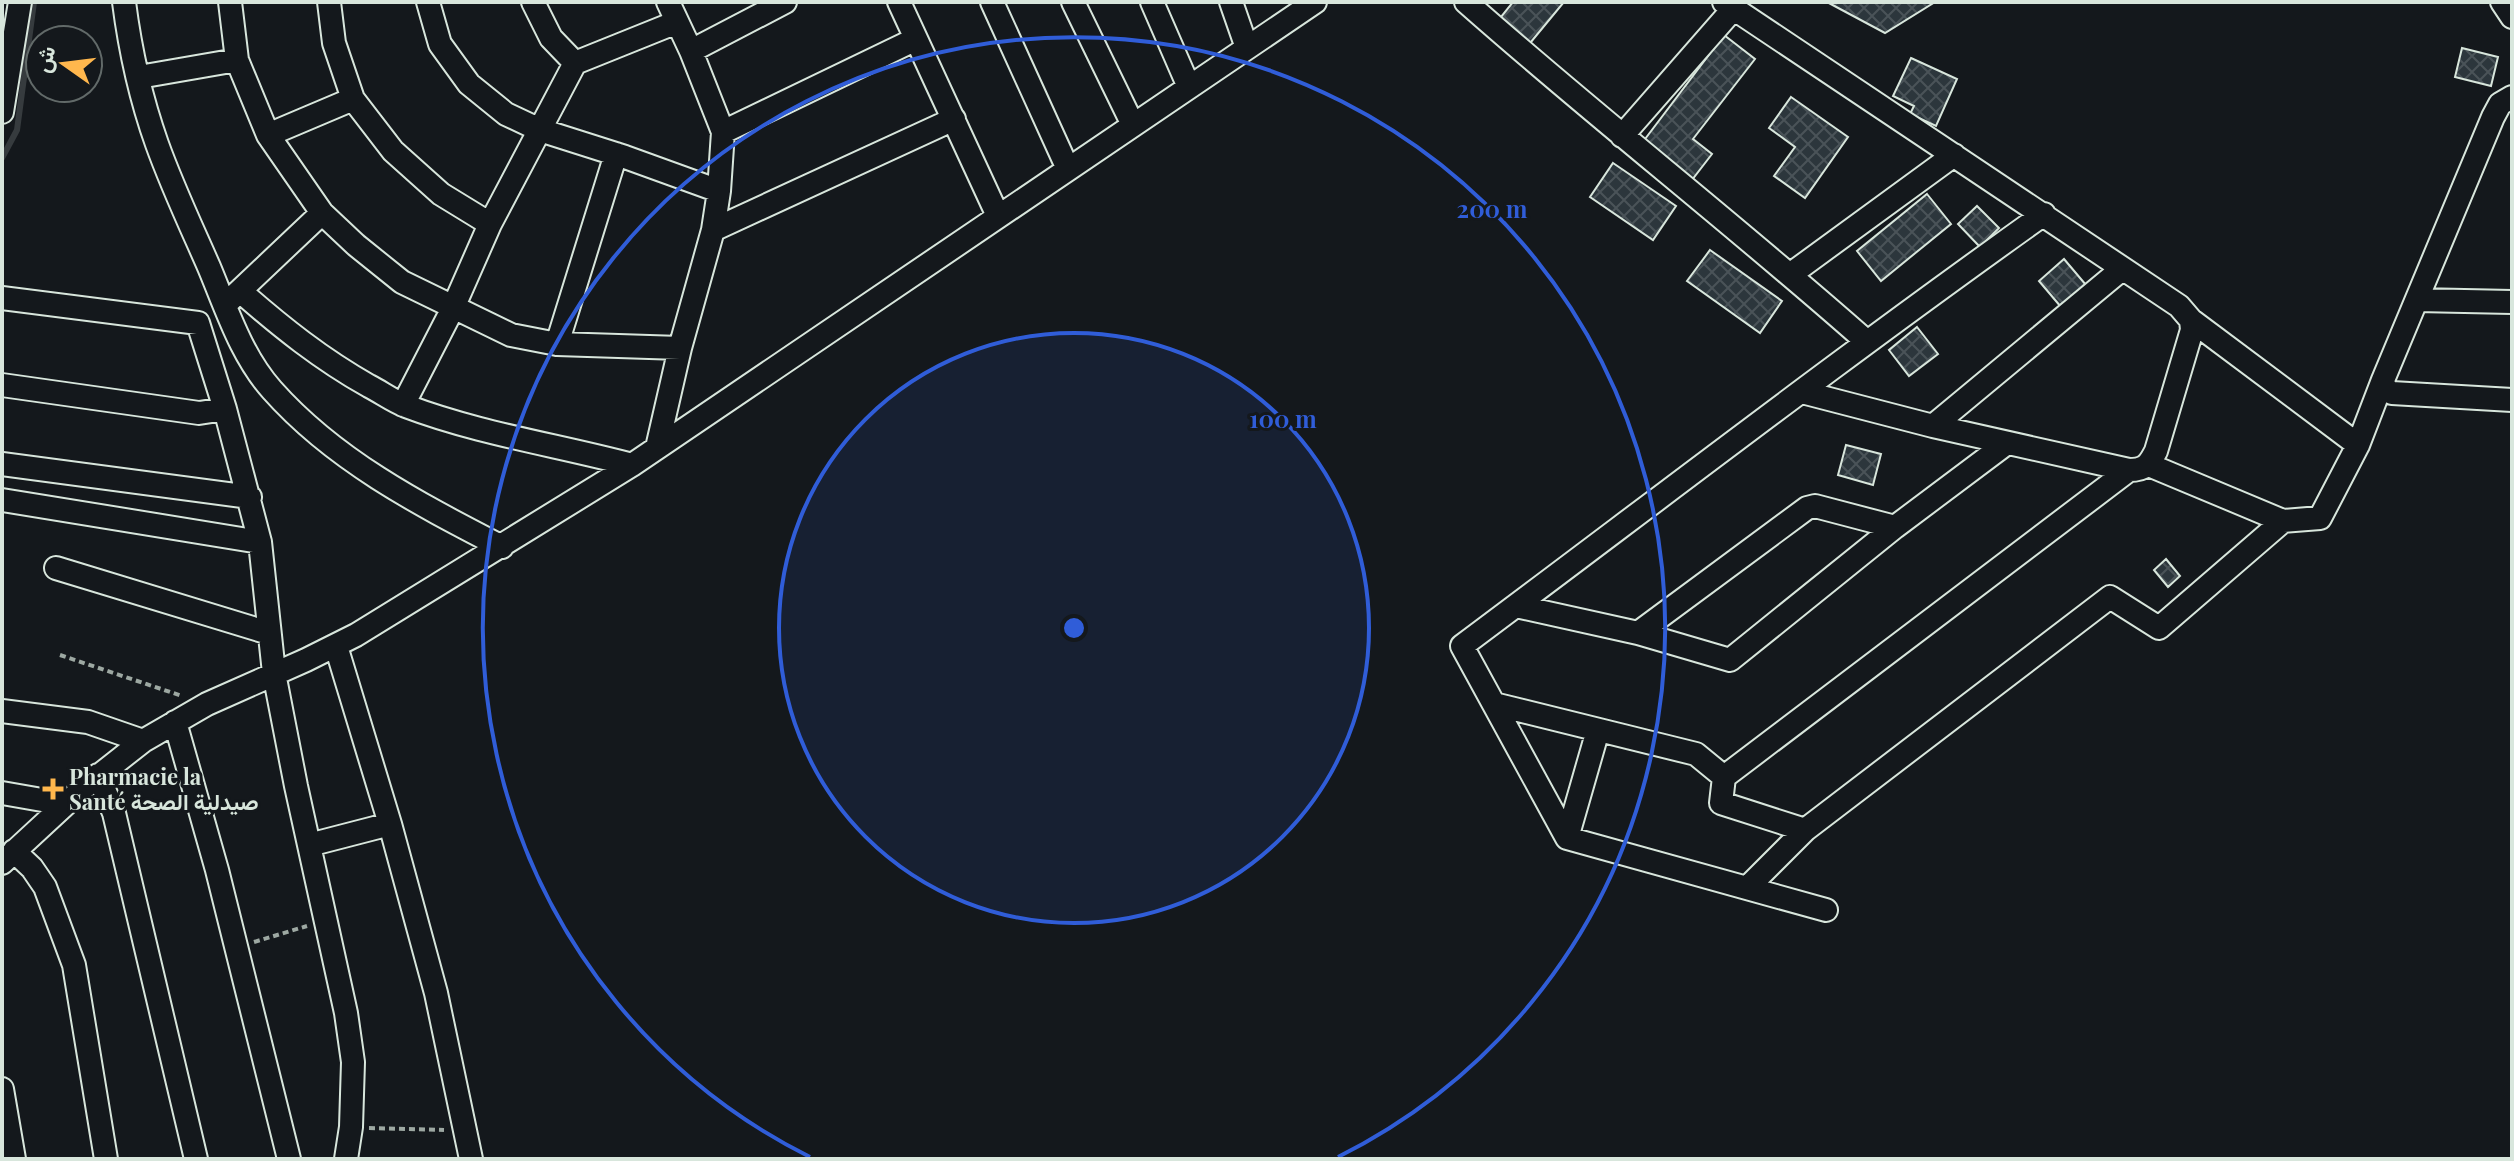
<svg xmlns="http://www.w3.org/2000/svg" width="2514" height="1161" font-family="'Playfair Display',Vazirmatn,serif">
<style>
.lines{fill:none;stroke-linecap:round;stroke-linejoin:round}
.stream{stroke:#363b3e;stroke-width:6}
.building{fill:url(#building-cross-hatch);stroke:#d8e6dc;stroke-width:2}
.minor-casing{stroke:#d8e6dc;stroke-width:26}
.path{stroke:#9da8a2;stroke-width:4;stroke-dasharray:6 4;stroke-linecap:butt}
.minor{stroke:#14181c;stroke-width:22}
.ring{fill:none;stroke:#305dd8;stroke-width:4}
.poi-dot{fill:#ffb74d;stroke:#14181c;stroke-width:3}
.labels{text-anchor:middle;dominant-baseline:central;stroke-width:6;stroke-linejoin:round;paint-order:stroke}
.poi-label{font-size:22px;font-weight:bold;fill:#d8e6dc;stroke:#14181c;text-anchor:start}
.centre{fill:#305dd8;stroke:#14181c;stroke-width:4}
.ring-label{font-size:24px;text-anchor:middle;font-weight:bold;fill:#305dd8;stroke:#14181c;stroke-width:6;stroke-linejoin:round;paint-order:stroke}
</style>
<defs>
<pattern id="building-cross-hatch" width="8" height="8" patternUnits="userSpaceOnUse" patternTransform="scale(2)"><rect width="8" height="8" fill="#2c363c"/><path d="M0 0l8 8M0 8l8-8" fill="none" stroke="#4a5358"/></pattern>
</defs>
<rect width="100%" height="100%" fill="#14181c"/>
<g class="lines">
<!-- stream -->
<path class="stream" d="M2,158l15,-28 17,-128"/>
</g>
<!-- building -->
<path class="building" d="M1513,2h51l-38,46 -30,-25z
M1827,2h108l-50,31z
M1724,35l31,24 -62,80 19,15 -24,31 -49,-38z
M2462,48l36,9 -7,29 -36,-9z
M1911,58l46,21 -21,47 -26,-12 4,-8 -21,-10z
M1791,97l57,40 -43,61 -31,-22 21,-29 -26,-19z
M1613,163l63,43 -23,34 -63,-43z
M1927,194l24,30 -70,57 -24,-30z
M1977,206l22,22 -19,19 -22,-23z
M1710,250l72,51 -22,32 -73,-52z
M2064,259l22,26 -25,22 -22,-26z
M1917,327l21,27 -29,22 -20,-26z
M1846,445l35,9 -8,31 -35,-10z
M2166,559l14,17 -12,11 -14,-17z"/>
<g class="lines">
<defs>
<path id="minor" d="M124,2c6,47 17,97 33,142 15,42 34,82 52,123 18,43 32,88 63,123 63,71 147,114 230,157
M230,2l7,58 31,75 54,78 34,32 46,37 109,53 46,9 123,4
M329,2l5,41 19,56 40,52 48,43 49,30
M428,2l12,42 29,40 37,30 34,16 85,27 94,34
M533,2l18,36 24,25 102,-41
M899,2l99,214
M992,2l76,167
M1073,2l60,123
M1152,2l37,85
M1231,2l16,46
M1466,2c131,116 269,223 400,339
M1724,2l455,304 12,14 167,125
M2502,2l10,15
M691,51l94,-49
M139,77l98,-17
M2512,97l-12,7 -7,13 -110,263 2,9 7,4 120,7
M2,112l18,-110
M723,132l193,-93
M268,135l85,-36
M1622,136l112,-128
M713,230l241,-111
M1791,274l163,-119
M240,291c41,36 81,68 129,95 12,6 24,15 37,20 74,28 151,39 226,59
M2,298l196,25 27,86
M230,300l92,-87
M2417,300l95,2
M557,344l59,-190
M2,385l197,28 26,-4 35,133 14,131 22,113 50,227 7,49 -2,65 -5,32
M1802,392l131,34 196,44c16,0 20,-5 27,-19l36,-121 -1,-10
M403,405l50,-97 37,-84 85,-161
M1933,426l189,-157
M657,448l23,-100 33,-118 6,-39 4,-59 -32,-81 -23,-49
M2,464l248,33
M2149,465l134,56 37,-3 38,-73 25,-65
M2,500l258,42
M56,568l213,65
M1516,606l122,27 92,27 165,-133 112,-84
M1638,633l169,-125 8,-2 80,21
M336,646l54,178 46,169 35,166
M1494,704l202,50 28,23
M2,711l86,11 55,19
M175,722l42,148 72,289
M98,775l16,38 82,346
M2,793l63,11
M1805,830l-84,-27 3,-26 405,-307
M1567,838l31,-108
M309,845l81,-21
M14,851l18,17 13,19 29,78 32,194
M2,863l80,-74 61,-48 64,-37 99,-44 50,-25 276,-170 683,-463
M1748,887l57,-57 305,-233 49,31 124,-107
M1826,910l-259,-72 -105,-192c194,-145 385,-292 582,-432
M2,1089l12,70"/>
</defs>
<!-- minor casing -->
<use href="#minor" class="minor-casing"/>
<!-- path -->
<path class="path" d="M60,655l122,41
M254,942l53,-16
M369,1128l75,2"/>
<!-- minor -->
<use href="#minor" class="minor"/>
</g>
<!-- distance rings -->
<circle cx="1074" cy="628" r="295" fill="#305dd8" fill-opacity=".12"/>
<g class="ring">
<circle cx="1074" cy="628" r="295"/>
<path d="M810 1157A591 591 0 1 1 1338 1157"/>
</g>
<!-- markers -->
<path class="poi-dot" d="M49 777h8v8h8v8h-8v8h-8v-8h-8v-8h8z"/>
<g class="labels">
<!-- poi labels -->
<g class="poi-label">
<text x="69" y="776">Pharmacie la<tspan x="69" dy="25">Santé صيدلية الصحة</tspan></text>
</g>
</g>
<circle cx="1074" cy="628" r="12" class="centre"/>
<g class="ring-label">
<text x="1492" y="218">200 m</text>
<text x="1283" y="428">100 m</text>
</g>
<!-- border -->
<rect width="2514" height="1161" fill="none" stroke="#d8e6dc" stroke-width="8"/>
<!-- north arrow -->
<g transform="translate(64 64) rotate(284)"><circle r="38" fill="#14181c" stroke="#626a69" stroke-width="2"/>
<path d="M0-6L14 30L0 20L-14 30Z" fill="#ffb74d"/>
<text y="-12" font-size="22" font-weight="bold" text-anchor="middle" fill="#d8e6dc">ش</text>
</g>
</svg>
